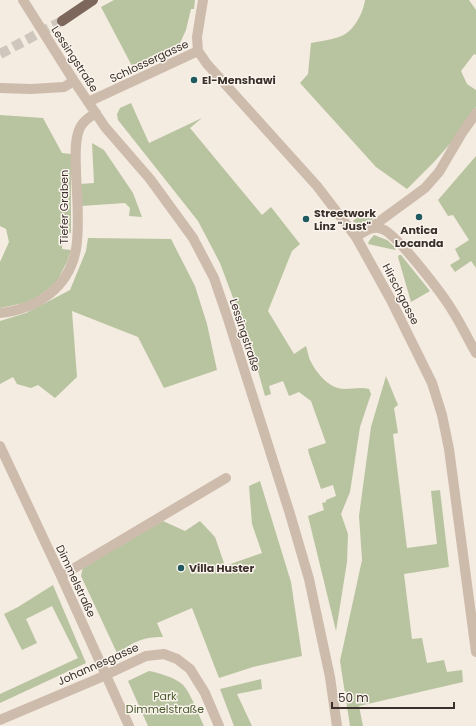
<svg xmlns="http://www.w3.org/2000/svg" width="476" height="726" font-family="Poppins,sans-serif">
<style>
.green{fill:#b8c4a0}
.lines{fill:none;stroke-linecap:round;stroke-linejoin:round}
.primary-tunnel{stroke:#cfc6bd;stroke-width:10;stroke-dasharray:10 5;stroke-linecap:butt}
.street{stroke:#cdbbac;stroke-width:10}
.primary{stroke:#7d675c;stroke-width:10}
.poi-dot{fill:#1f5a5e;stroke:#fbf5ee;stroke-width:1.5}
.labels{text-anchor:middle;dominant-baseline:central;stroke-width:3;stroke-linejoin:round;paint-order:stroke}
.street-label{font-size:11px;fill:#3b302b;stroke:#fbf5ee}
.poi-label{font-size:11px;font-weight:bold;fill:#3b302b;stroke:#fbf5ee;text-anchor:start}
.park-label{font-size:11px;fill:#4a5a2e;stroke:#fbf5ee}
</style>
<rect width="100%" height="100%" fill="#f4ebe1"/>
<!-- green -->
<path class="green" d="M114,0h81l-1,9h-3l-5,21 -6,13 -48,23 -31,-59z
M365,0h104l7,10v45l-2,-1 -13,17 6,13 9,6v17l-20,30 -22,25 -27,27 -31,-22 -76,-84 8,-9 3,-31c9,-2 19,-3 28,-6 14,-4 24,-23 26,-37z
M131,103l18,40 53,-25 -12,10 72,87 9,-8 29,37 -8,7 -24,60 26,43 12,-8c2,5 2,11 5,16 6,12 19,27 33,27 9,0 17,-2 25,0l2,5 -11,33 -10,65 -9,22 7,20 -1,28 -11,69 -28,-115 16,-6 -2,-7 4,-1v-2l10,-4 -3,-11 -12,4 -12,-35 -1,-5 18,-6 -15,-42 -12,-9 -10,4 -6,-15 -14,5 2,8 -6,2 -14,-50 -31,-83 -22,-42 -80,-101 -1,-6 3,-6z
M0,115l43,3 19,35 9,1v79l-8,1 -1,15 9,1 -4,12 -11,21 -20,15 -12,5 -24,5v-46l9,-20 -3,-13 -6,-3z
M92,143l12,7 29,43 9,24 -13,-1 1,-8 -5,-5 -44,3 -1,-22 14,-1z
M476,156v112l-5,-7 -16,11 -5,-7 10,-6 -5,-10 14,-9 -16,-25 -5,1 -10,-16z
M365,210l11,7c-7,5 -16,13 -23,4z
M374,235l13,5 9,8 -1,2 -27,-6 1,-3z
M88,238l83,1 24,47 12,38 10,46 -53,18 -26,-51 -66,-26 5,66 -22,21 -17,-13 -7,3 -14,-4 -4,-7 -13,7v-63l26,-8 44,-23 16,-39z
M399,255h2l29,36 -19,11 -13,-45z
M386,376l12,29 -4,3 4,25 -5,1 14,114 30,-4 -6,-53 9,-1 9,77 -45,7 8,65 10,-1 5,25 17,-3 3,12 15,-2 1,12 -104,24 4,20h-13l-10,-65 22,-101 -3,-44 12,-89z
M260,481l31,101 11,74 -49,11 -34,11 -27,-70 -35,15 6,14c-22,0 -28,5 -46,16l-36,-77 2,-9 80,-46 22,10 15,-10 15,16 10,29 37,-13 -10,-29 -3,-38z
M53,585l33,78 -86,40v-9l78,-36 -26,-52 -26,13 11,24 -15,7 -18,-36 14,-7z
M149,671c11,2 24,6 33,13 8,7 17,32 22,42h-56l-20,-45z
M261,679l1,10 -25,5 15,32h-18l-14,-37z"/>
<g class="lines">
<!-- primary-tunnel -->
<path class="primary-tunnel" d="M0,54l62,-33"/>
<!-- street -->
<path class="street" d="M23,0l51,81 31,46 45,52 43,59 21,40 14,41 62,195 19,65 21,98 7,49
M203,0l-6,37 1,14 9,13 110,122 39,51 35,63 41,83 10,32 7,34 27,203
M0,88l31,1 33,-2 10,-6
M88,102l110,-51
M369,229l56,-41 14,-16 23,-39 14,-20
M356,237c8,-5 16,-12 26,-8 14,4 61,66 70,81 9,14 16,29 24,43
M0,313c37,-4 69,-25 76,-64 4,-22 1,-52 0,-76 0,-13 -2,-30 3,-43 3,-8 9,-12 17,-17
M0,446l61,130 68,150
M61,576l165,-98
M0,720l97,-41 49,-23 18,-2 13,5 13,10 15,24 14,33"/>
<!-- primary -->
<path class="primary" d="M62,21l31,-21"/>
</g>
<!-- markers -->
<g class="poi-dot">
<circle cx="194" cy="80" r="4"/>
<circle cx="419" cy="217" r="4"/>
<circle cx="306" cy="219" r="4"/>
<circle cx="181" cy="568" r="4"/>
</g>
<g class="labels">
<!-- street labels -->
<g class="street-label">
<text transform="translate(75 59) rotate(57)">Lessingstraße</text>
<text transform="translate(149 61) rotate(-25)">Schlossergasse</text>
<text transform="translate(64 207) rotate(-90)">Tiefer Graben</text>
<text transform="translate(401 294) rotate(63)">Hirschgasse</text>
<text transform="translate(245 335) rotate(72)">Lessingstraße</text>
<text transform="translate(76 581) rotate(65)">Dimmelstraße</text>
<text transform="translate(98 664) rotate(-24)">Johannesgasse</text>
</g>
<!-- poi labels -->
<g class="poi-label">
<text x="202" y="80">El-Menshawi</text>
<text x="314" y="213">Streetwork<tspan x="314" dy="13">Linz "Just"</tspan></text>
<text x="419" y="230" text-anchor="middle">Antica<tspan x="419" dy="13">Locanda</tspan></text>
<text x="189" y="568">Villa Huster</text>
</g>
<!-- park labels -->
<g class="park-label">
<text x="165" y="696">Park<tspan x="165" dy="13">Dimmelstraße</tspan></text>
</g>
</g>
<!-- scale -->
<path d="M332 702v6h122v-6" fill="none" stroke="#3b302b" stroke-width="2"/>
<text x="338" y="702" font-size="12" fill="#3b302b" stroke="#fbf5ee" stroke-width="3" paint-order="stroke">50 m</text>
</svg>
